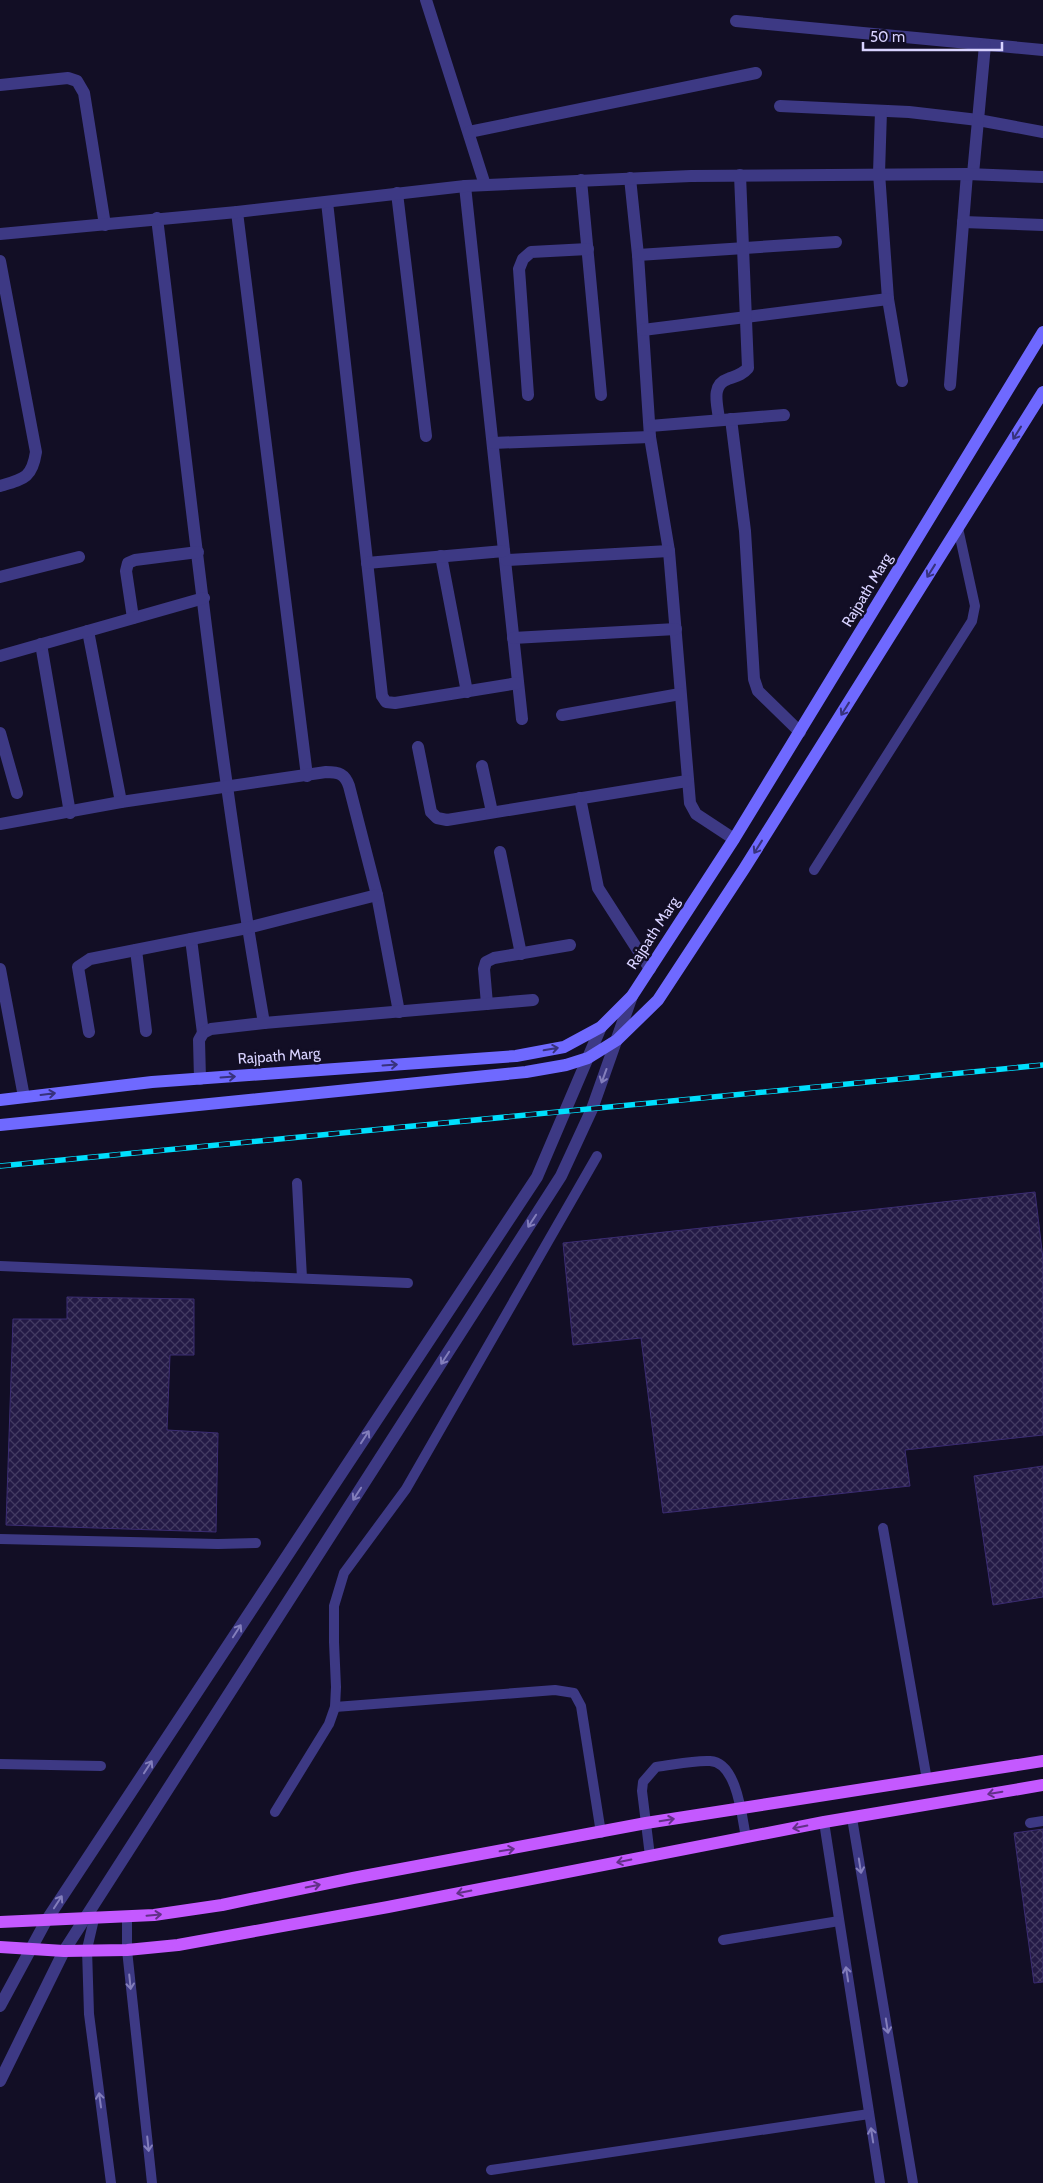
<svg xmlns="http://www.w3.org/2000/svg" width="1043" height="2183" font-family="Cabin,sans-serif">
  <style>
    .building { fill: url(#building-cross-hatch); stroke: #3b2c72 }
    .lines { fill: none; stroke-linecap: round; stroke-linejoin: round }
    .service { stroke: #3d3984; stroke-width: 10 }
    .minor { stroke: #3d3984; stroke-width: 12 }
    .tertiary { stroke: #3d3984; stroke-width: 12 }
    .secondary { stroke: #6f69ff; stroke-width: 12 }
    .primary { stroke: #c459ff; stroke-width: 12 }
    .rail-casing { stroke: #00dffd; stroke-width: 5.5 }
    .rail { stroke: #120e25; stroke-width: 4; stroke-dasharray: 11; stroke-linecap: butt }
    .oneway { stroke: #37327c }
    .oneway2 { stroke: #837ebb }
    .oneway3 { stroke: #623087 }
    .labels { text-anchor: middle; stroke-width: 5; stroke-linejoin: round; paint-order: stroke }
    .street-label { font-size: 15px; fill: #d8d2ff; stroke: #120e25 }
  </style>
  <defs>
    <pattern id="building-cross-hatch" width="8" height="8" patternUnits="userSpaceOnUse" patternTransform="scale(1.25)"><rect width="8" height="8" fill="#241a46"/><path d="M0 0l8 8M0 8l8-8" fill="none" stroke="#433a62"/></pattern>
  </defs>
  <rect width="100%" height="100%" fill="#120e25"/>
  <g class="building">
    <polygon points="1035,1192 1043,1259 1043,1435 905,1450 910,1486 663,1513 641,1338 573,1345 563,1243"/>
    <polygon points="67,1297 194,1299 194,1355 170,1355 167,1430 218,1433 216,1532 6,1525 13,1319 67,1319"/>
    <polygon points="1043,1466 1043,1597 993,1605 974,1476"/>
    <polygon points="1043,1829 1043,1982 1034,1983 1014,1833"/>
  </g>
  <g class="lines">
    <g class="service">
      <polyline points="814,870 972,621 975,606 958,528"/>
      <polyline points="297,1183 302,1278"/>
      <polyline points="0,1266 408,1283"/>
      <polyline points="883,1528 927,1780"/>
      <polyline points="0,1539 218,1544 256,1543"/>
      <polyline points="335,1707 555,1690 574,1693 581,1706 601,1833"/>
      <polyline points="0,1764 101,1766"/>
      <polyline points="275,1812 329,1724 335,1707 336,1687 334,1642 334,1606 344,1573 406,1489 597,1156"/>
      <polyline points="852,1818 913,2183"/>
      <polyline points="824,1822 880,2183"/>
      <polyline points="1030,1823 1043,1821"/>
      <path d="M650,1856L642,1791L643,1782L656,1767C673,1765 693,1760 710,1761C737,1762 742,1817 746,1838"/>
      <polyline points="127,1916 127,1950 152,2183"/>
      <polyline points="94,1919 87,1949 89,2014 111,2183"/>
      <polyline points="723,1940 839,1921"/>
      <polyline points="491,2170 869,2114"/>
    </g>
    <g class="minor">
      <polyline points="426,0 485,185"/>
      <polyline points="736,21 1043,50"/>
      <polyline points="0,85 68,78 77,81 84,93 105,225"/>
      <polyline points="780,106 909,112 978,120 1043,132"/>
      <polyline points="881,111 879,173 888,299 902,381"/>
      <polyline points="469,132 756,73"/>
      <polyline points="973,174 985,45"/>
      <polyline points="630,178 638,255 650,437 669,551 690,803 696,814 734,839"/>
      <polyline points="581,180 601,395"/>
      <polyline points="465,186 522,719"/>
      <polyline points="397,193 426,436"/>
      <polyline points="327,202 382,696 386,702 395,703 518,683"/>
      <polyline points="237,212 307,776"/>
      <path d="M157,218C190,486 217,756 264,1023"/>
      <polyline points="963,222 1043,225"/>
      <polyline points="638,255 836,242"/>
      <path d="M0,261L36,452C32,478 24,479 0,486"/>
      <polyline points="643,330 888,299"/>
      <polyline points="950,385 967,174"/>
      <polyline points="528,395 519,269 523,259 531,252 588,249"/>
      <polyline points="731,419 745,531 754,679 758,691 800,732"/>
      <path d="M719,420C718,406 710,385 728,379C736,376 742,375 748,368L740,175"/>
      <polyline points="650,426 784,415"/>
      <polyline points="493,443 650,437"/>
      <polyline points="441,556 467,692"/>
      <polyline points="506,560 669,551"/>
      <polyline points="367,563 504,551"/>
      <polyline points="0,577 79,557"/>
      <polyline points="133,618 126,571 128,563 135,560 198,552"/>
      <polyline points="88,631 121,802"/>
      <polyline points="513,638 676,629"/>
      <polyline points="41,644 70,813"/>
      <polyline points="0,656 204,598"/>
      <polyline points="562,715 680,694"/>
      <polyline points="0,733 17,793"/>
      <polyline points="418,747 431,812 437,818 447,820 687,781"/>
      <polyline points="482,766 492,812"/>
      <polyline points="580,798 598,888 650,969"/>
      <path d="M0,824L121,802L326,772C339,772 345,774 349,786L377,895L399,1012"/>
      <polyline points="500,852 521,954"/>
      <polyline points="191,939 203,1033"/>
      <polyline points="136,950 146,1031"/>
      <polyline points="0,969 24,1097"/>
      <polyline points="487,1004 484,969 486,962 494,958 570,945"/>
      <polyline points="89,1032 78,967 90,959 247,928 377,895"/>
      <polyline points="200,1079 199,1040 203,1033 211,1029 264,1023 533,1000"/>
    </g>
    <g class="tertiary">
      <polyline points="0,234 237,212 465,186 691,176 967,174 1043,177"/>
      <polyline points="0,2006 46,1921 537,1177 601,1027"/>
      <polyline points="0,2081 64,1951 561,1176 592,1109 632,996"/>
    </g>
    <g class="secondary">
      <polyline points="0,1100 152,1082 516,1056 564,1047 601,1027 632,996 734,839 1043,332"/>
      <polyline points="0,1125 526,1072 566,1065 588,1058 617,1040 658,1000 744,869 1043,392"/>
    </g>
    <g class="primary">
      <polyline points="0,1922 154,1915 222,1905 353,1878 646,1823 1043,1761"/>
      <polyline points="0,1947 64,1951 127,1950 178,1945 388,1907 824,1822 1043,1785"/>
    </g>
    <g class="rail-casing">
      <polyline id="rail" points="0,1166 1043,1065"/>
    </g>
    <use href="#rail" class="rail"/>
  </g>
  <defs><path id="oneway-shaft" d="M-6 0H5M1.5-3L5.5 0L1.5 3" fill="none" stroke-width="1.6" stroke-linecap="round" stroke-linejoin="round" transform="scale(1.25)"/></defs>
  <g class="oneway">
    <use href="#oneway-shaft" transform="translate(1017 433) rotate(122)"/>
    <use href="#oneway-shaft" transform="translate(931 571) rotate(122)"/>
    <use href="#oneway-shaft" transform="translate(845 709) rotate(122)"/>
    <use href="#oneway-shaft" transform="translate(758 847) rotate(122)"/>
    <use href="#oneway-shaft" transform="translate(551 1049) rotate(-10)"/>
    <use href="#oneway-shaft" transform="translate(390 1065) rotate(-4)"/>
    <use href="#oneway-shaft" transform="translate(228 1077) rotate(-4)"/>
    <use href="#oneway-shaft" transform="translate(48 1094) rotate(-7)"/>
  </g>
  <g class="oneway2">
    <use href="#oneway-shaft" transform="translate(604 1076) rotate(110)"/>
    <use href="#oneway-shaft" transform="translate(532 1221) rotate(123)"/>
    <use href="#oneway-shaft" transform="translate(445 1358) rotate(123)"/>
    <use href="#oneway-shaft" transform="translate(365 1437) rotate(-57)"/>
    <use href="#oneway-shaft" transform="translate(357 1494) rotate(123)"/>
    <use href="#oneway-shaft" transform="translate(237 1631) rotate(-57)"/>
    <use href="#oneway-shaft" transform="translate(148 1767) rotate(-57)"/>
    <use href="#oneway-shaft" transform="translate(860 1866) rotate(81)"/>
    <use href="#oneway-shaft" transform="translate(58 1902) rotate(-57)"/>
    <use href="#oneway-shaft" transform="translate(847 1974) rotate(-99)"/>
    <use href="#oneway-shaft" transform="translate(130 1982) rotate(84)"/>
    <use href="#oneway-shaft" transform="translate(887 2026) rotate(81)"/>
    <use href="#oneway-shaft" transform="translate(100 2100) rotate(-98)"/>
    <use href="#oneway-shaft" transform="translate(872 2135) rotate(-99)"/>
    <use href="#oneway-shaft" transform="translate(148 2144) rotate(84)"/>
  </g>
  <g class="oneway3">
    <use href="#oneway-shaft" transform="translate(995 1793) rotate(170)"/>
    <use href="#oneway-shaft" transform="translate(667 1820) rotate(-9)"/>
    <use href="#oneway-shaft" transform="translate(800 1827) rotate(169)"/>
    <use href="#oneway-shaft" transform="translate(507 1850) rotate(-10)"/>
    <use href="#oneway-shaft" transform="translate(624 1861) rotate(169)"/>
    <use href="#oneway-shaft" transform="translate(313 1886) rotate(-12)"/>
    <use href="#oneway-shaft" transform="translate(464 1892) rotate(169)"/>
    <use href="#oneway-shaft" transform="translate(154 1915) rotate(-5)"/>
  </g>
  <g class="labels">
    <g class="street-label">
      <text transform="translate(867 590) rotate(-59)" y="5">Rajpath Marg</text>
      <text transform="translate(653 933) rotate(-57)" y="5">Rajpath Marg</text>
      <text transform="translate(279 1056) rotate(-4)" y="5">Rajpath Marg</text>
    </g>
  </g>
  <path d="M863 42v8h139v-8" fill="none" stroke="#d8d2ff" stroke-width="2.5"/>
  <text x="870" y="42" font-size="15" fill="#d8d2ff" stroke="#120e25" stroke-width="4" paint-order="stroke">50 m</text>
</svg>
